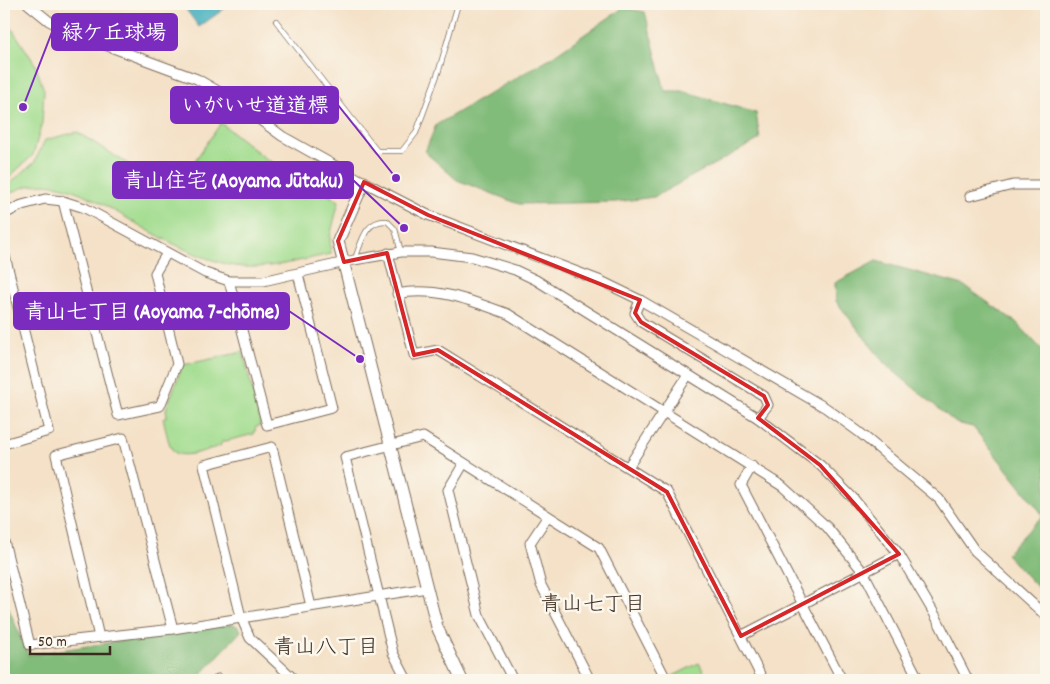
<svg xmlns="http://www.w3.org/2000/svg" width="1050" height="684" font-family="Dekko,'Klee One',sans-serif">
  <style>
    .green { fill: #a3dd90; stroke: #6f8457 }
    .forest { fill: #82bc7a; stroke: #5e734c }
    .water { fill: #40aebe; stroke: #3e6c6e }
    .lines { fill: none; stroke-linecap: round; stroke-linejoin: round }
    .service-casing { stroke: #7c6a59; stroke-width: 6 }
    .minor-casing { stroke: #7c6a59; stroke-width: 11 }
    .tertiary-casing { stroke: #7c6a59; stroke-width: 13 }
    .service { stroke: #fff; stroke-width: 4.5 }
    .minor { stroke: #fff; stroke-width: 9 }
    .tertiary { stroke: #fff; stroke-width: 11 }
    .marked { fill: none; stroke: #d62828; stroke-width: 4; stroke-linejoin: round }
    .labels { text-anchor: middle; stroke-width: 5; stroke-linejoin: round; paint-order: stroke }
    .neighbourhood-label { font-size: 21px; fill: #3b2a1e; stroke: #fbf7ec }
    .leader { fill: none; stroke: #7b2cbf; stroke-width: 2 }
    .callout-dot { fill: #7b2cbf; stroke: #fbf7ec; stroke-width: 2 }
    .callout { fill: #7b2cbf; stroke: #7b2cbf; stroke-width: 2 }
    .callout-label { font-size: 21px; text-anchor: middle; font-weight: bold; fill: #fff }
  </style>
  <rect width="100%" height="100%" fill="#fbf7ec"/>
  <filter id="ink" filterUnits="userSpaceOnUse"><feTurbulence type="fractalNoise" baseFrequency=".02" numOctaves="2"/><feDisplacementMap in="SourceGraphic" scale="10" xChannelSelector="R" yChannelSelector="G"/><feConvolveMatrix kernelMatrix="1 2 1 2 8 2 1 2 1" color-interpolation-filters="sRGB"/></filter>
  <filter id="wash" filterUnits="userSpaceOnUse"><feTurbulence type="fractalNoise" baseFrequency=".0096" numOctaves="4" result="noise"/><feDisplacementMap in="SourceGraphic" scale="20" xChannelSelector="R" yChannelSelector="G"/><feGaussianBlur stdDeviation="1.12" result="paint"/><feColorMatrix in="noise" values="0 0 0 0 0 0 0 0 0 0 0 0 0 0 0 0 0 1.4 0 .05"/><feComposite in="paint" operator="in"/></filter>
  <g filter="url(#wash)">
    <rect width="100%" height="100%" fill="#f4e1c7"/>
    <g class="green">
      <polygon points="4,18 9,24 35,64 44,90 42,123 33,155 4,182"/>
      <path d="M221,123L265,158L339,201L330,237L331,254C299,260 263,272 230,265C191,256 154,234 120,214C99,202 78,189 54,185C38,182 16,187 4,198V188L34,163L45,140L77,132L173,192Z"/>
      <path d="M243,352L261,425L256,427L254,434L222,442L220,446C209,449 179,462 172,449C167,441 166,428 163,418L167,416L166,409L183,365Z"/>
      <polygon points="699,663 708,680 665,680"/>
    </g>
    <g class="forest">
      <polygon points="623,8 645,12 665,91 683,91 756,113 760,139 654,197 616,202 519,204 457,180 425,152 436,125 550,58"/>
      <polygon points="876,261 963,285 1016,322 1046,354 1046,596 1006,554 1043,515 973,427 956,423 885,364 836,301 835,283"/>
      <polygon points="4,597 28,655 233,624 239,627 241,631 196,680 4,680"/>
    </g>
    <polygon class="water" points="182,4 231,4 199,27"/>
  </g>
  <g filter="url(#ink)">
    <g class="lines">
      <g class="service-casing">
        <g id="service">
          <polyline points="276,21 377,151 402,151 416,133 439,70 458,4"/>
          <path d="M355,259C362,241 365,220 387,221L395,229L401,252"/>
        </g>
      </g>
      <g class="minor-casing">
        <g id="minor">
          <polyline points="28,4 49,21 70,32 197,79 230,98 282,136 364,182 428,215 601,281 640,300 826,408 859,432 939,499 975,551 1046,616"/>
          <polyline points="970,196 1013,185 1046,185"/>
          <polyline points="63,201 118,415 160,406 177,364 155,273 167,253"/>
          <polyline points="4,214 22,205 45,199 63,201 85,208 205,273 229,281 263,281 354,260 401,252 431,252 472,257 515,270 536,280 758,418 820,465 853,498 899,554 935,615 968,680"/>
          <polyline points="4,252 49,431 4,444"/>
          <polyline points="388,253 414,355 438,350 667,492 763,680"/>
          <polyline points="229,281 267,425 332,408 298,274"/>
          <path d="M397,294C436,286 472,301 508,314L782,486L827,527L864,573L919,680"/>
          <polyline points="640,300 635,313 641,322 764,396 768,405 758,418"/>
          <polyline points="464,463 448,490 479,615 513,680"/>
          <polyline points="752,466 741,485 842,680"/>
          <polyline points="628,467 688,375"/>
          <polyline points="548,516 530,543 541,585 590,680"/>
          <polyline points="4,541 30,645 173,629 427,588"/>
          <polyline points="741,636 899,554"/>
          <polyline points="99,637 56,455 123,438 173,629"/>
          <polyline points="218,679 220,680"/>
          <polyline points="295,680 250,638 241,617 204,465 272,447 311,606"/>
          <polyline points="407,680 393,653 345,457 423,437 599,548 664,675 654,680"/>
        </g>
      </g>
      <g class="tertiary-casing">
        <polyline id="tertiary" points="364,182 338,241 437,627 462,680"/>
      </g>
      <use href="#service" class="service"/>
      <use href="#minor" class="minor"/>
      <use href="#tertiary" class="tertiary"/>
    </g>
  </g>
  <path class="marked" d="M364,182L428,215L640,300L635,313L641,322L764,396L768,405L758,418L820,465L899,554L741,636L667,492L438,350L414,355L387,253L344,262L338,241Z"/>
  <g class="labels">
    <g class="neighbourhood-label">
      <text x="593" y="610">青山七丁目</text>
      <text x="326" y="653">青山八丁目</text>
    </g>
  </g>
  <path class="leader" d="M23 107L52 32M396 178L338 105M404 228L353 180M360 359L289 311"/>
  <g class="callout-dot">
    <circle cx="23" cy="107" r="5"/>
    <circle cx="396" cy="178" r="5"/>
    <circle cx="404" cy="228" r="5"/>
    <circle cx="360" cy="359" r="5"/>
  </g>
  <g class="callout">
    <rect x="52" y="14" width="125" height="36" rx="5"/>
    <rect x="171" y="87" width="167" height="36" rx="5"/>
    <rect x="113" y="162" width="240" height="36" rx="5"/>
    <rect x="14" y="293" width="275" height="36" rx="5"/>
  </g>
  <g class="callout-label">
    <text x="114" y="39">緑ケ丘球場</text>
    <text x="255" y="112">いがいせ道道標</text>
    <text x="233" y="187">青山住宅 (Aoyama Jūtaku)</text>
    <text x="152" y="318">青山七丁目 (Aoyama 7-chōme)</text>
  </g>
  <rect width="1050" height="684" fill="none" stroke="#fbf7ec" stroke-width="20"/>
  <path d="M30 646v8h80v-8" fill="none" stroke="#3b2a1e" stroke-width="2.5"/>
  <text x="38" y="646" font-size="15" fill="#3b2a1e" stroke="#fbf7ec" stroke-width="4" paint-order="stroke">50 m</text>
</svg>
